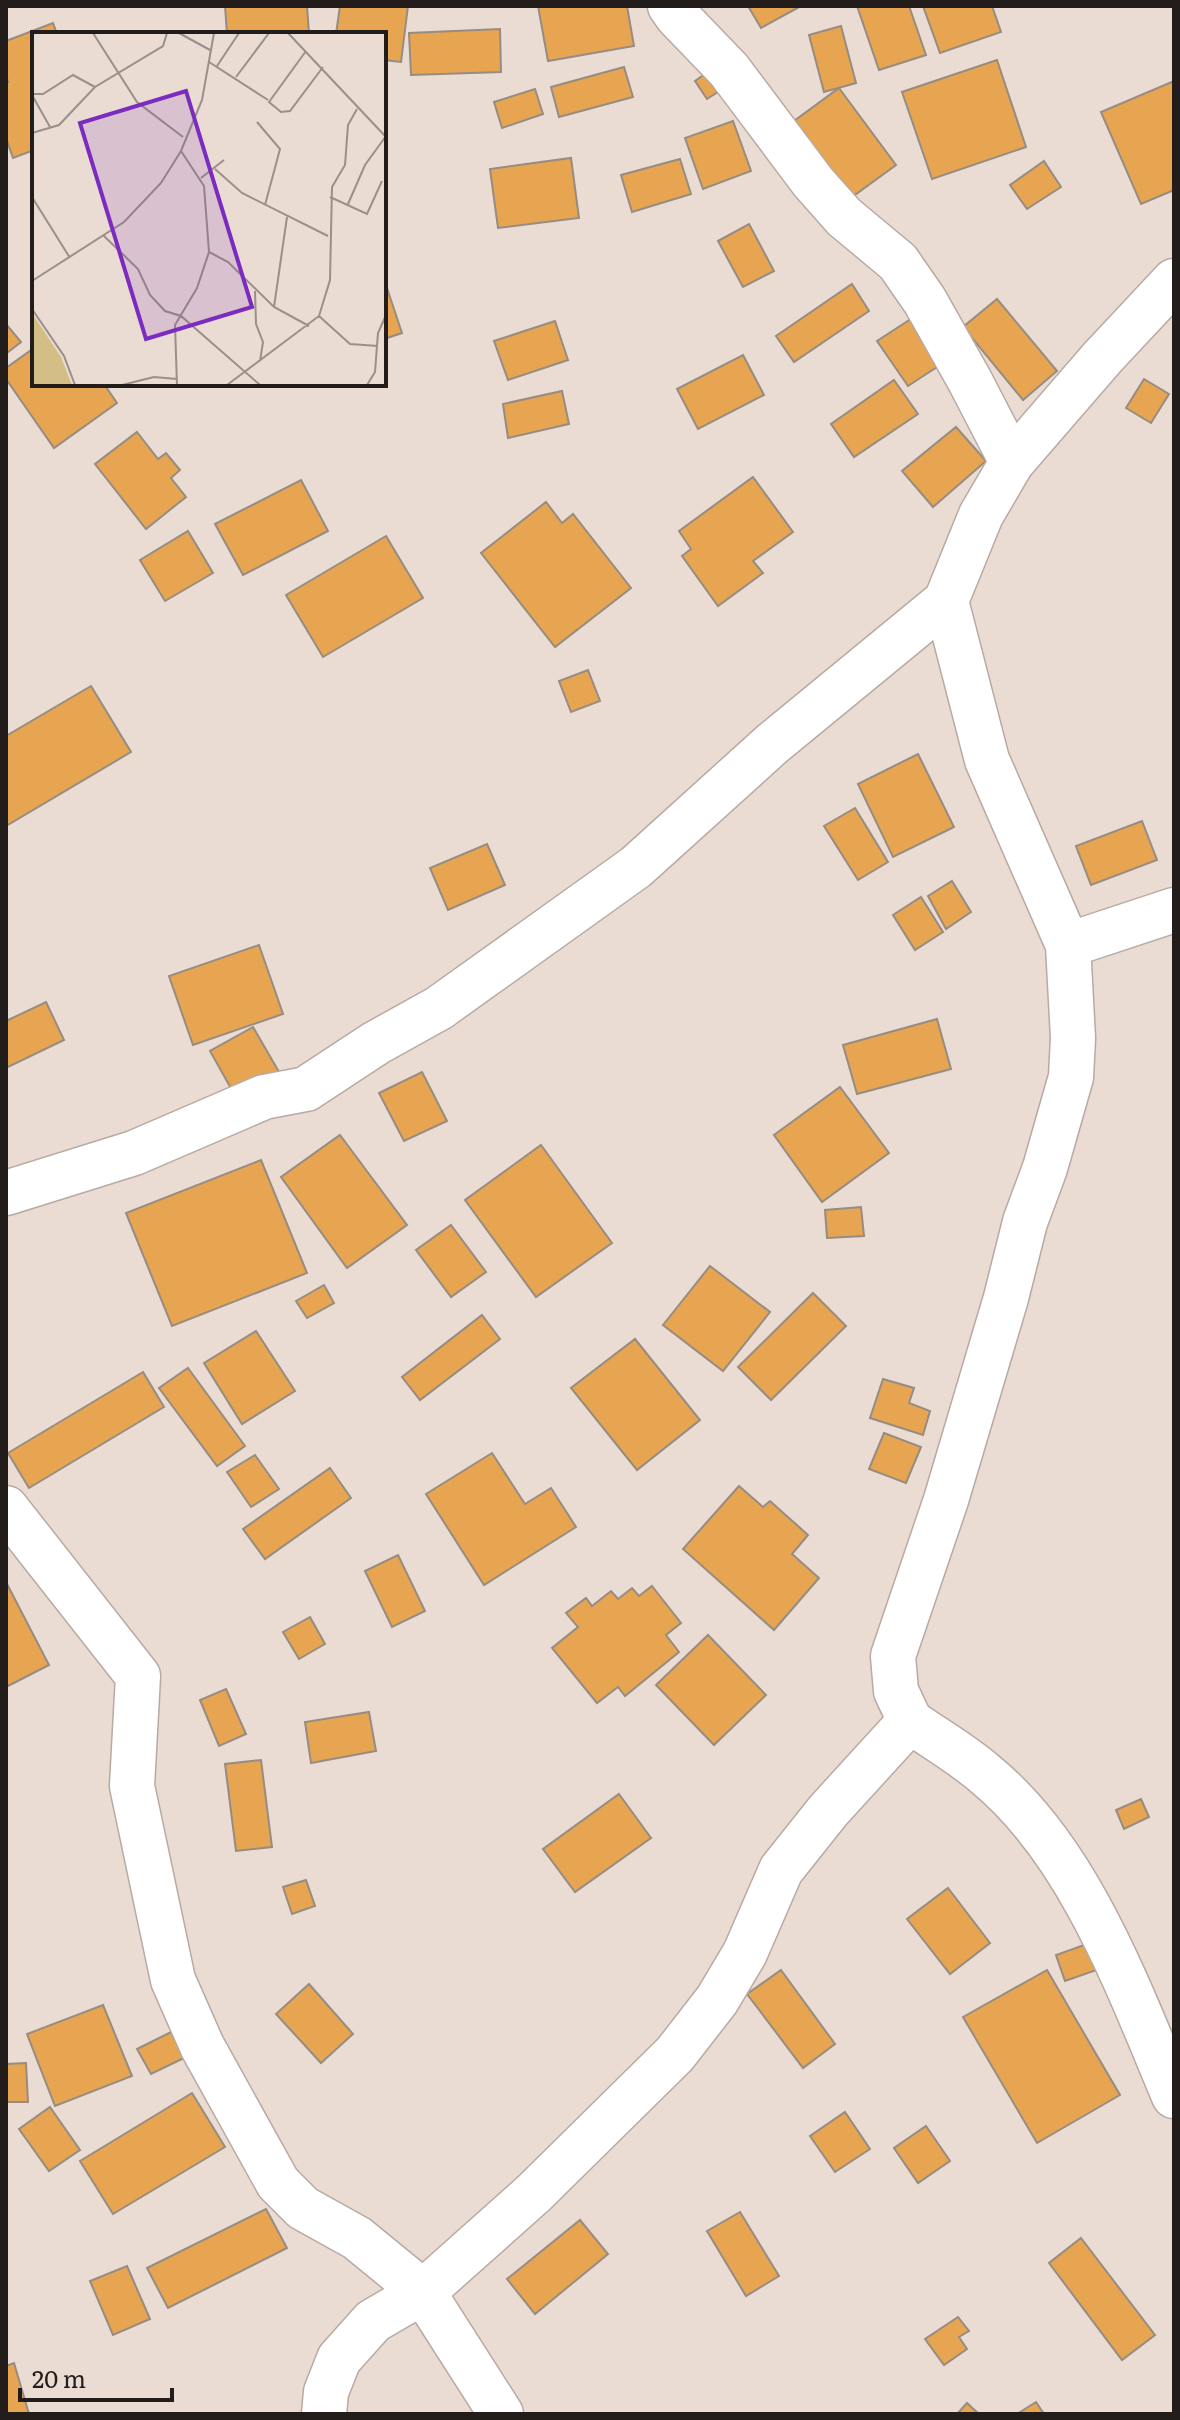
<svg xmlns="http://www.w3.org/2000/svg" width="1180" height="2420" font-family="Literata,serif">
  <style>
    .building { fill: #e7a551; stroke: #968c81; stroke-width: 2 }
    .lines { fill: none; stroke-linecap: round; stroke-linejoin: round }
    .street-casing { stroke: #b8aaa2; stroke-width: 47 }
    .street { stroke: #fff; stroke-width: 44 }
    .inset-road { fill: none; stroke: #9a8f89; stroke-width: 2 }
    .view { fill: #7b2cbf; fill-opacity: 0.15; stroke: #7b2cbf; stroke-width: 4 }
    .inset-edge { fill: none; stroke: #221d1a; stroke-width: 4 }
  </style>
  <rect width="100%" height="100%" fill="#eadbd3"/>
  <g class="building">
    <polygon points="225,6 307,6 309,34 227,34"/>
    <polygon points="340,6 408,6 401,62 384,60 384,34 336,34"/>
    <polygon points="538,6 627,6 634,46 548,61"/>
    <polygon points="748,6 801,6 761,28"/>
    <polygon points="857,6 909,6 926,55 879,70"/>
    <polygon points="923,6 992,6 1001,32 940,53"/>
    <polygon points="53,23 57,34 34,34 34,150 13,158 6,138 6,83 8,82 6,75 6,41"/>
    <polygon points="841,26 856,83 824,92 809,35"/>
    <polygon points="500,29 501,72 411,75 409,33"/>
    <polygon points="997,60 1026,147 932,179 902,92"/>
    <polygon points="624,67 633,97 559,117 551,87"/>
    <polygon points="708,72 721,90 707,99 695,81"/>
    <polygon points="1174,81 1174,190 1141,204 1101,112"/>
    <polygon points="839,88 896,165 852,197 794,121"/>
    <polygon points="535,89 543,114 502,128 494,102"/>
    <polygon points="733,121 751,171 703,189 685,138"/>
    <polygon points="571,158 579,218 498,228 490,169"/>
    <polygon points="680,159 691,194 632,212 621,175"/>
    <polygon points="1044,161 1061,187 1027,209 1010,185"/>
    <polygon points="749,224 774,271 743,287 718,241"/>
    <polygon points="384,279 402,333 384,339"/>
    <polygon points="852,284 869,311 794,362 776,336"/>
    <polygon points="997,299 1057,371 1023,400 963,327"/>
    <polygon points="923,311 954,356 908,386 877,341"/>
    <polygon points="555,321 568,360 508,380 494,341"/>
    <polygon points="6,324 21,342 7,353 6,352"/>
    <polygon points="34,348 34,384 104,384 117,403 54,448 6,379 6,368"/>
    <polygon points="743,355 764,395 698,429 677,389"/>
    <polygon points="1144,379 1169,394 1151,423 1126,408"/>
    <polygon points="894,380 918,414 854,457 831,424"/>
    <polygon points="562,391 569,424 508,438 503,404"/>
    <polygon points="956,427 986,461 933,507 902,471"/>
    <polygon points="137,432 158,459 166,453 180,470 171,478 186,497 146,529 95,464"/>
    <polygon points="753,477 793,532 753,561 763,573 718,606 682,556 691,549 679,531"/>
    <polygon points="301,480 328,531 243,575 215,524"/>
    <polygon points="546,502 562,523 573,514 631,588 555,647 481,553"/>
    <polygon points="188,531 213,573 165,601 140,560"/>
    <polygon points="386,536 423,598 323,657 286,595"/>
    <polygon points="588,670 600,701 571,712 559,681"/>
    <polygon points="91,686 131,752 6,826 6,736"/>
    <polygon points="918,754 954,827 893,857 858,784"/>
    <polygon points="855,808 888,862 858,880 824,826"/>
    <polygon points="1142,821 1157,860 1091,885 1076,846"/>
    <polygon points="487,844 505,885 448,910 430,868"/>
    <polygon points="952,881 971,912 946,929 928,896"/>
    <polygon points="921,897 943,932 915,950 893,915"/>
    <polygon points="259,945 283,1014 193,1045 169,976"/>
    <polygon points="46,1002 64,1040 6,1068 6,1021"/>
    <polygon points="937,1019 951,1069 857,1094 843,1045"/>
    <polygon points="253,1027 282,1077 238,1101 210,1051"/>
    <polygon points="422,1072 447,1121 404,1141 379,1093"/>
    <polygon points="840,1087 889,1153 822,1202 774,1135"/>
    <polygon points="340,1135 407,1225 347,1268 281,1177"/>
    <polygon points="541,1145 612,1243 536,1297 465,1200"/>
    <polygon points="261,1160 307,1273 172,1326 126,1213"/>
    <polygon points="861,1207 864,1236 827,1238 825,1210"/>
    <polygon points="451,1225 486,1272 451,1297 416,1250"/>
    <polygon points="710,1266 770,1312 723,1371 663,1325"/>
    <polygon points="324,1285 334,1303 307,1318 296,1301"/>
    <polygon points="813,1293 846,1326 771,1400 738,1367"/>
    <polygon points="482,1315 500,1339 420,1400 402,1377"/>
    <polygon points="256,1331 295,1391 242,1424 204,1363"/>
    <polygon points="635,1339 700,1420 637,1470 571,1388"/>
    <polygon points="188,1368 245,1446 217,1466 159,1388"/>
    <polygon points="143,1372 164,1407 29,1488 8,1453"/>
    <polygon points="883,1379 914,1388 909,1403 930,1411 923,1435 870,1418"/>
    <polygon points="884,1433 921,1447 906,1483 869,1469"/>
    <polygon points="492,1453 525,1504 551,1488 576,1527 484,1585 426,1494"/>
    <polygon points="255,1455 279,1489 251,1507 227,1472"/>
    <polygon points="330,1468 351,1498 265,1559 243,1529"/>
    <polygon points="739,1486 763,1507 770,1501 808,1535 792,1554 819,1578 774,1630 683,1549"/>
    <polygon points="398,1555 425,1611 392,1627 365,1571"/>
    <polygon points="6,1582 49,1665 6,1687"/>
    <polygon points="652,1586 681,1623 666,1635 679,1652 625,1696 618,1687 597,1703 552,1648 578,1627 566,1613 586,1598 592,1606 611,1591 618,1599 632,1588 639,1596"/>
    <polygon points="310,1617 325,1644 299,1659 283,1632"/>
    <polygon points="708,1635 766,1695 714,1745 656,1685"/>
    <polygon points="226,1689 246,1734 219,1746 200,1700"/>
    <polygon points="369,1712 376,1751 311,1763 305,1722"/>
    <polygon points="261,1760 272,1847 236,1851 225,1764"/>
    <polygon points="619,1794 651,1838 575,1892 543,1849"/>
    <polygon points="1141,1799 1149,1817 1124,1829 1116,1810"/>
    <polygon points="306,1880 315,1906 292,1914 283,1887"/>
    <polygon points="948,1888 990,1943 950,1974 907,1919"/>
    <polygon points="1098,1940 1108,1966 1065,1981 1056,1955"/>
    <polygon points="781,1970 835,2044 803,2068 747,1994"/>
    <polygon points="1047,1970 1120,2095 1037,2143 963,2017"/>
    <polygon points="309,1984 353,2034 321,2063 276,2014"/>
    <polygon points="103,2005 132,2076 55,2106 27,2034"/>
    <polygon points="171,2032 184,2058 151,2074 137,2049"/>
    <polygon points="26,2063 28,2102 6,2102 6,2064"/>
    <polygon points="192,2093 225,2147 113,2214 80,2161"/>
    <polygon points="50,2107 80,2150 49,2171 19,2129"/>
    <polygon points="845,2112 870,2149 835,2172 810,2136"/>
    <polygon points="926,2126 950,2161 918,2183 894,2148"/>
    <polygon points="266,2209 287,2248 168,2308 147,2268"/>
    <polygon points="740,2212 779,2276 746,2296 707,2231"/>
    <polygon points="580,2220 608,2254 535,2314 507,2279"/>
    <polygon points="1081,2238 1155,2335 1122,2360 1049,2263"/>
    <polygon points="127,2266 150,2319 113,2335 90,2281"/>
    <polygon points="958,2317 969,2331 959,2337 967,2349 944,2365 925,2339"/>
    <polygon points="14,2363 29,2414 6,2414 6,2366"/>
    <polygon points="1036,2402 1044,2414 1017,2414"/>
    <polygon points="967,2403 979,2414 957,2414"/>
  </g>
  <g class="lines">
    <g class="street-casing">
      <g id="street">
        <polyline points="670,6 677,16 729,70 813,182 844,217 898,262 925,301 970,381 1012,462"/>
        <polyline points="1068,945 1174,910"/>
        <polyline points="6,1193 134,1153 264,1097 306,1089 376,1043 439,1008 636,867 772,744 946,601 981,515 1012,462 1102,358 1174,281"/>
        <polyline points="6,1508 138,1676 132,1786 173,1980 202,2046 278,2183 303,2208 357,2238 423,2292 501,2414"/>
        <path d="M910,1721C935,1739 962,1754 985,1774C1079,1851 1128,1987 1174,2096"/>
        <polyline points="324,2414 326,2392 339,2359 373,2321 423,2292 534,2193 675,2054 717,2000 745,1953 781,1870 828,1811 910,1721 896,1691 893,1656 946,1500 1006,1298 1025,1222 1045,1168 1071,1077 1073,1038 1068,945 987,760 946,601"/>
      </g>
    </g>
    <use href="#street" class="street"/>
  </g>
  <g transform="translate(32 32)">
    <rect width="354" height="354" fill="#eadbd3"/>
    <path d="M0,281L29,325L40,353H0Z" fill="#d3bf86"/>
    <path class="inset-road" d="M61,1L105,70L151,105M147,1L178,18M256,1L354,105M274,19L237,70L249,80L258,79L291,35M177,30L236,68M185,34L207,1M204,45L237,1M0,62H11L41,43L63,55M0,63L18,95M225,90L248,117L233,173M0,101L27,93L63,55L131,14L135,1M183,137L210,161L296,204M169,146L192,128M0,165L38,226M298,165L335,182L350,149M316,172L333,133L354,104M72,204L106,237L118,263L133,279L149,284L228,353M177,220L196,230L242,275L277,294M0,249L92,190L129,151L149,119L170,68L182,1M223,259L224,292L231,310L228,329M242,275L255,185M0,277L32,324L43,353M287,284L318,312L346,314M90,353L122,345L145,347M145,353L143,293L165,256L177,220L172,154L149,119M195,353L287,284L298,248L300,155L313,133L316,93L325,77M335,353L343,340L346,301L354,283"/>
    <path class="view" d="M154,59L220,275L114,307L48,91Z"/>
    <rect width="354" height="354" class="inset-edge"/>
  </g>
  <rect width="1180" height="2420" fill="none" stroke="#221d1a" stroke-width="16"/>
  <path d="M20 2388v12h152v-12" fill="none" stroke="#221d1a" stroke-width="4"/>
  <text x="32" y="2388" font-size="24" fill="#221d1a" stroke="#eadbd3" stroke-width="6" paint-order="stroke">20 m</text>
</svg>
